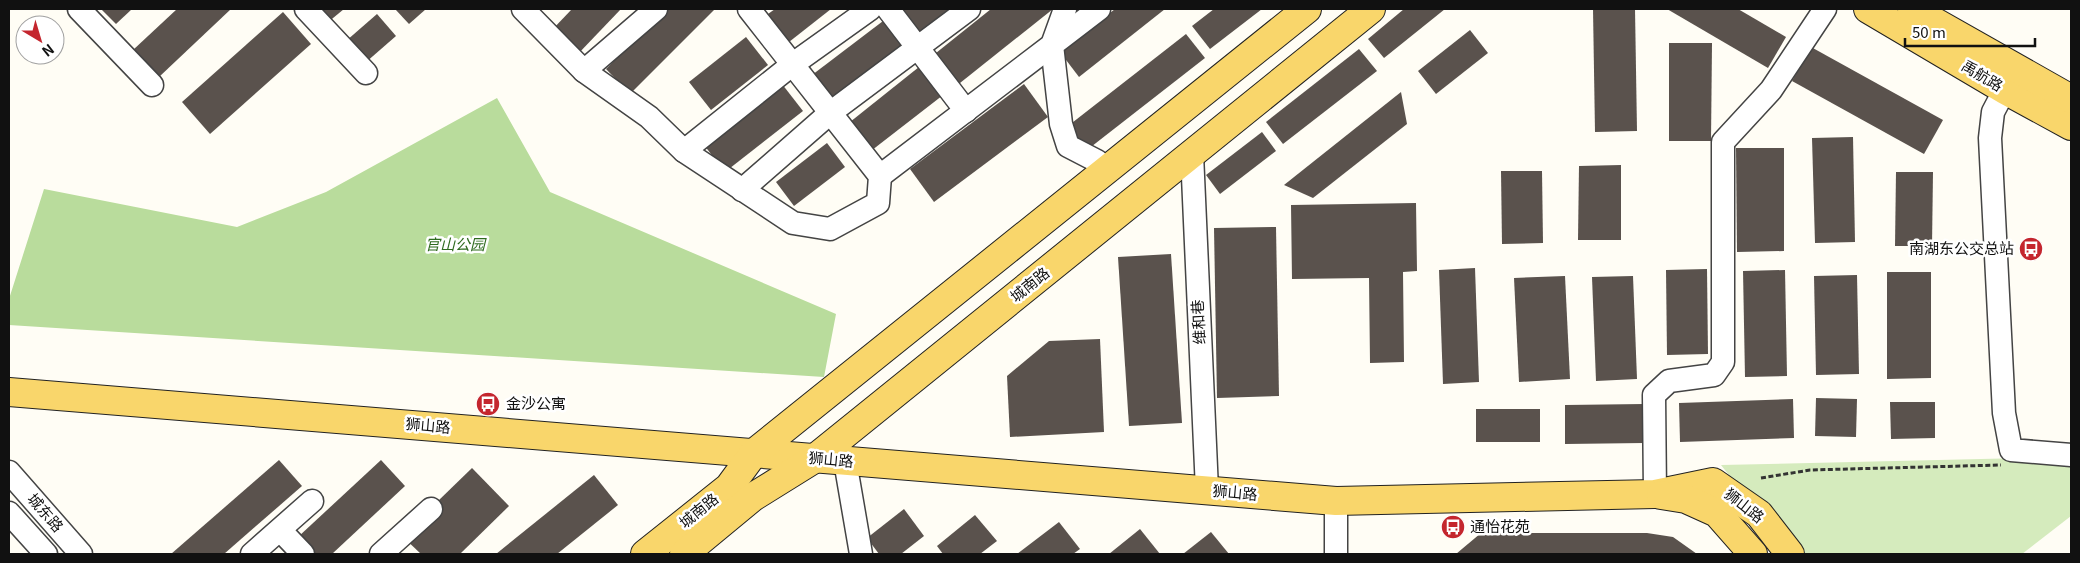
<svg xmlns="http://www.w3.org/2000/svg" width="2080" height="563" font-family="Georgia,'Noto Sans SC',serif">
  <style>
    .green { fill: #d5ebbd }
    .forest { fill: #b9dc9c }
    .building { fill: #5a524d }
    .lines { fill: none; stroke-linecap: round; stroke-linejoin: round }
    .minor-casing { stroke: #444; stroke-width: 25 }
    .major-casing { stroke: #222; stroke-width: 30 }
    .path { stroke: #333; stroke-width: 3; stroke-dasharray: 5 2.5; stroke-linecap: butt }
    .minor { stroke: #fff; stroke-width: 22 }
    .major { stroke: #f9d66b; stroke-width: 28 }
    .labels { text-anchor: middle; stroke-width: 5; stroke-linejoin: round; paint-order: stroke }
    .street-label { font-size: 15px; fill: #111; stroke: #fff }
    .park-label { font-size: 15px; font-style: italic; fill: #2f6b1f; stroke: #fff }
    .poi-label { font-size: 15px; fill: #111; stroke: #fff; text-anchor: start }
  </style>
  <rect width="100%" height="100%" fill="#fffdf5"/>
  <polygon class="green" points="2071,457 2071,516 2022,554 1791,554 1721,465"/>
  <polygon class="forest" points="497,98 550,192 836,314 824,377 9,325 9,299 44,189 237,227 326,192"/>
  <g class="building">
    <polygon points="101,9 132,9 116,24"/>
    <polygon points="177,9 231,9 159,77 133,50"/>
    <polygon points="315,9 344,9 327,23"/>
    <polygon points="395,9 426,9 409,24"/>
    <polygon points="572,9 621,9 577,55 551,31"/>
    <polygon points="666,9 715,9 630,94 606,69"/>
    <polygon points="775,9 831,9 789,42 768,14"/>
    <polygon points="896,9 953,9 917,36"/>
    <polygon points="991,9 1053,9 955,87 931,57"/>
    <polygon points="1115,9 1165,9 1079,77 1060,52"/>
    <polygon points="1214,9 1262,9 1210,49 1192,26"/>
    <polygon points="1404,9 1445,9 1384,58 1368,39"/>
    <polygon points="1593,9 1635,9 1637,131 1595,132"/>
    <polygon points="1667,9 1738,9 1786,37 1768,68"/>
    <polygon points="283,12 311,44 210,134 182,102"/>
    <polygon points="377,14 396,36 365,63 346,41"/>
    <polygon points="887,18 907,44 832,101 812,75"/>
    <polygon points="1470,30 1488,53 1436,94 1418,71"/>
    <polygon points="1186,34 1205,58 1087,150 1068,126"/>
    <polygon points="746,37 768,65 711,110 689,82"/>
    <polygon points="1669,43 1712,43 1711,141 1669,141"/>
    <polygon points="1811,47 1943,120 1924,154 1792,81"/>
    <polygon points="1359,49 1377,71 1283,144 1266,122"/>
    <polygon points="924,63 947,92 867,154 845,126"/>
    <polygon points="782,84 803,111 725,172 704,145"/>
    <polygon points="1024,84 1048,117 934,202 910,169"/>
    <polygon points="1401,92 1407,124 1313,198 1284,185"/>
    <polygon points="1262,132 1276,151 1220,194 1206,175"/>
    <polygon points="1853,137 1855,242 1815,243 1812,138"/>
    <polygon points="827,143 845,167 794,206 776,182"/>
    <polygon points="1736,148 1784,148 1784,251 1737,252"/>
    <polygon points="1621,165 1621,240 1578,240 1579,166"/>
    <polygon points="1501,171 1542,171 1543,243 1502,244"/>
    <polygon points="1896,172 1933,172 1932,246 1895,246"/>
    <polygon points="1416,203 1417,271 1403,272 1404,362 1370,363 1369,278 1292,279 1291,205"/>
    <polygon points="1276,227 1279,396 1217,398 1214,228"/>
    <polygon points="1171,254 1182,423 1129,426 1118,257"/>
    <polygon points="1475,268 1479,382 1443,384 1439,270"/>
    <polygon points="1707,269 1708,354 1667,355 1666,270"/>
    <polygon points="1785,270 1787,376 1745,377 1743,271"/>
    <polygon points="1887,272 1931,272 1931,378 1887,379"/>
    <polygon points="1857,275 1859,374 1816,375 1814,276"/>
    <polygon points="1565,276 1570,379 1519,382 1514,278"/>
    <polygon points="1633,276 1637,379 1596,381 1592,277"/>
    <polygon points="1100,339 1104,432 1010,437 1007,376 1049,341"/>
    <polygon points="1816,398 1857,399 1856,437 1815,436"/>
    <polygon points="1793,399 1794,438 1680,442 1679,403"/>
    <polygon points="1890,402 1935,402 1935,438 1891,439"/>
    <polygon points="1644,404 1644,443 1565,444 1565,405"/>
    <rect x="1476" y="409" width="64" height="33"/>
    <polygon points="279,460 302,486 224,554 171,554"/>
    <polygon points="381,460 405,486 332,554 314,554 298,537"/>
    <polygon points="472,468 509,506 460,554 421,554 402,536"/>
    <polygon points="594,475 618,505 557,554 496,554"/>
    <polygon points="904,509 924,536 901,554 879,554 867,538"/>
    <polygon points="975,515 997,541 980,554 943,554 937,546"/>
    <polygon points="1059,522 1080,549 1073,554 1017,554"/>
    <polygon points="1140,529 1160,554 1109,554"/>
    <polygon points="1211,532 1229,554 1183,554"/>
    <polygon points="1481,533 1647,533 1673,537 1697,554 1456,554"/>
  </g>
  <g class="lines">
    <g class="minor-casing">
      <g id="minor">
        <polyline points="79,9 152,85"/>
        <polyline points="306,9 366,73"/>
        <polyline points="523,9 584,71 656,9"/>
        <polyline points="888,9 966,111"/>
        <polyline points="1099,9 1052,45 1061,124 1068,146 1097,161 1101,176"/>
        <polyline points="584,71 649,117 684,151 793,223 830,229 878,203 880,176 749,9"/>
        <polyline points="2012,76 1993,112 1990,138 2004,413 2011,450 2071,455"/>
        <polyline points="684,151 793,64 870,9"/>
        <polyline points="1192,154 1207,490"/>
        <polyline points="880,176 1052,45 1065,9"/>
        <polyline points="742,190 830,113 969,9"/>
        <polyline points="845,461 861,554"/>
        <polyline points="9,472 81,554"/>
        <polyline points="1655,494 1654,395 1669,381 1714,375 1723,362 1723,142 1771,90 1825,9"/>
        <polyline points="9,513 46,554"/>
        <polyline points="281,531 303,554"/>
        <polyline points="252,554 312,501"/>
        <polyline points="381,554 431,509"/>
        <polyline points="1336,554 1336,501"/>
      </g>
    </g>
    <g class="major-casing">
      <g id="major">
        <polyline points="1868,9 2005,90 2071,126"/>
        <polyline points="1912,9 2071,99"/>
        <polyline points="9,392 1336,501 1655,494 1713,482 1759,514 1790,554"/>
        <polyline points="1661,495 1686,499 1717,513 1753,554"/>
        <polyline points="645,554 729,487 754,453 1307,9"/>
        <polyline points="684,554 753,497 814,459 1371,9"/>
      </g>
    </g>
    <polyline class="path" points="1761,478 1810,470 2001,465"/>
    <use href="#minor" class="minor"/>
    <use href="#major" class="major"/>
  </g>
  <defs>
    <g id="bus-disc" transform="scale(1.25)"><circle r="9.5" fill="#c4262e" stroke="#fff"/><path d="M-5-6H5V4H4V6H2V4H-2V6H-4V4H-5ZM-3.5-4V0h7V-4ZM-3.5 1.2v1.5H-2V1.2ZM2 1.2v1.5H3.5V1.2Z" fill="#fff"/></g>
  </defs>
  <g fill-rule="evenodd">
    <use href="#bus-disc" x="2031" y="249"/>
    <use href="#bus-disc" x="488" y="404"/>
    <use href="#bus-disc" x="1453" y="527"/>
  </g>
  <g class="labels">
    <g class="street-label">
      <text transform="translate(1982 76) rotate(31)" y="5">禹航路</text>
      <text transform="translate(1030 285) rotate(-39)" y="5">城南路</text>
      <text transform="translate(1199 322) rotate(-93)" y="5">维和巷</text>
      <text transform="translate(428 426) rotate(5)" y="5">狮山路</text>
      <text transform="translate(831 460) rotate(5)" y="5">狮山路</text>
      <text transform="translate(1235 493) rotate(5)" y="5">狮山路</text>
      <text transform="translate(1744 506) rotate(38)" y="5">狮山路</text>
      <text transform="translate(699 511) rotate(-39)" y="5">城南路</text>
      <text transform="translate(45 513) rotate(49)" y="5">城东路</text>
    </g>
    <g class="park-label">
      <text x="455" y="250">官山公园</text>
    </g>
    <g class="poi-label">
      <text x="2014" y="254" text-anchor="end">南湖东公交总站</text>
      <text x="506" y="409">金沙公寓</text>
      <text x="1470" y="532">通怡花苑</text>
    </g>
  </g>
  <rect width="2080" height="563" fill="none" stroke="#111111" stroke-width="20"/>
  <g transform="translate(40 40) rotate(142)"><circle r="24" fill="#ffffff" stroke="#a0a0a0"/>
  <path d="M0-4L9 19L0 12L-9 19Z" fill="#c4262e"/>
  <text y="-8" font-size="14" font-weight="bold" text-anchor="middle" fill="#111111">N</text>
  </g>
  <path d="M1905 38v8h130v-8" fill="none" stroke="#111111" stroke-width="2.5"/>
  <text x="1912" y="38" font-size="15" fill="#111111" stroke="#ffffff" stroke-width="4" paint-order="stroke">50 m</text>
</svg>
